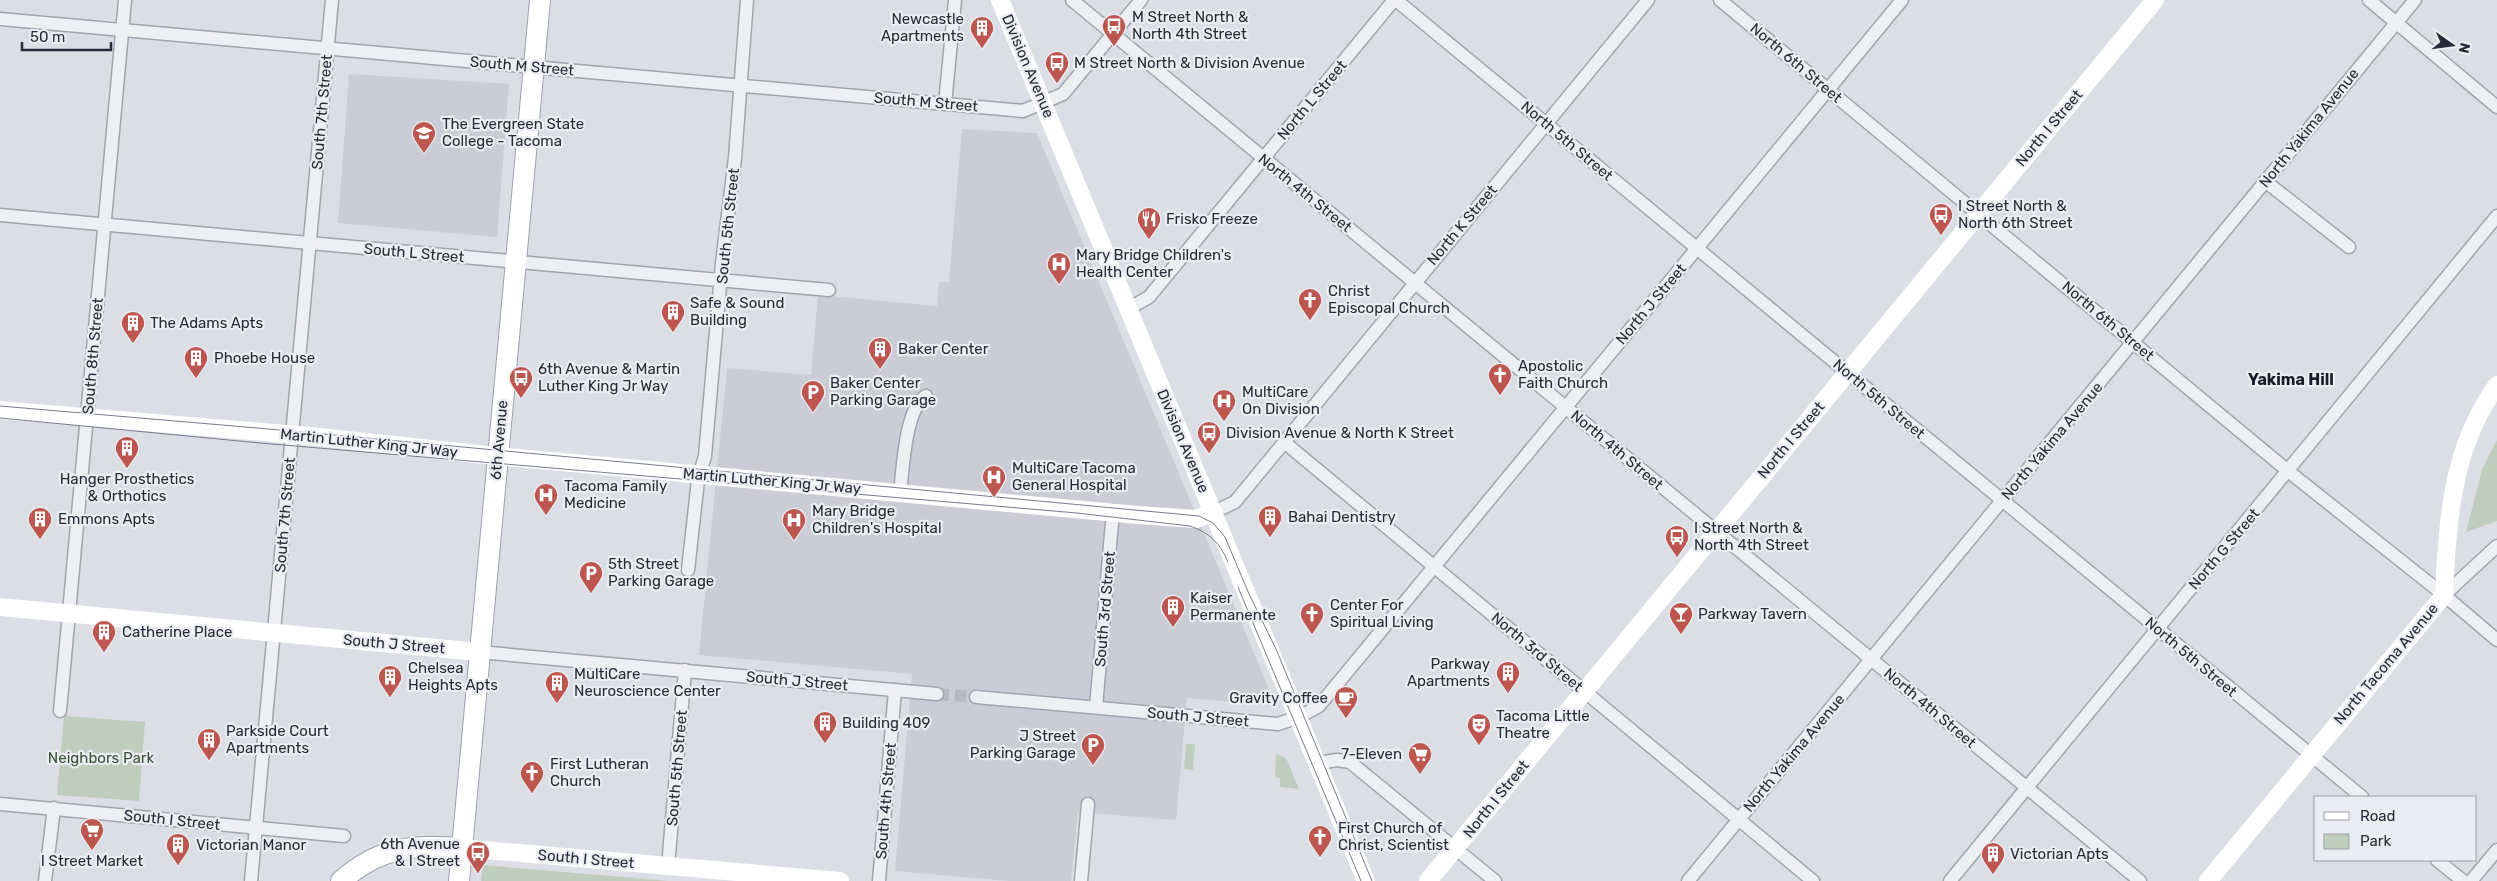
<svg xmlns="http://www.w3.org/2000/svg" width="2497" height="881" font-family="Rubik,sans-serif">
  <style>
    .built { fill: #cbccd5 }
    .green { fill: #bfcdbe }
    .lines { fill: none; stroke-linecap: round; stroke-linejoin: round }
    .street-tunnel { stroke: #b8bac3; stroke-width: 12; stroke-dasharray: 12 6; stroke-linecap: butt }
    .street-casing { stroke: #a2a4ae; stroke-width: 15 }
    .primary-casing { stroke: #9da0af; stroke-width: 22 }
    .street { stroke: #eeeff3; stroke-width: 12 }
    .secondary { stroke: #fff; stroke-width: 18 }
    .primary { stroke: #fff; stroke-width: 20 }
    .tram { stroke: #787b8c; stroke-width: 1 }
    .labels { text-anchor: middle; stroke-width: 4.5; stroke-linejoin: round; paint-order: stroke }
    .poi-label { font-size: 15px; fill: #282a39; stroke: #ebedf3; text-anchor: start }
    .street-label { font-size: 15px; fill: #282a39; stroke: #ebedf3 }
    .park-label { font-size: 15px; fill: #375338; stroke: #ebedf3 }
    .neighbourhood-label { font-size: 16px; font-weight: bold; fill: #1a1c2a; stroke: #ebedf3 }
  </style>
  <rect width="100%" height="100%" fill="#dcdee5"/>
  <g class="built">
    <polygon points="349,74 509,84 497,237 338,223"/>
    <polygon points="962,129 1037,133 1276,706 1187,698 1176,820 1078,812 1071,881 1009,881 895,871 912,674 699,655 727,368 811,375 818,295 937,306 939,282 949,282"/>
  </g>
  <g class="green">
    <polygon points="2497,440 2497,521 2466,532 2482,470"/>
    <polygon points="64,716 145,722 139,801 57,795"/>
    <polygon points="1186,744 1195,744 1193,770 1184,769"/>
    <polygon points="1276,754 1286,758 1299,789 1280,787 1280,778 1275,777"/>
    <polygon points="483,865 669,881 481,881"/>
  </g>
  <g class="lines">
    <polyline class="street-tunnel" points="937,694 976,697"/>
    <g class="street-casing">
      <g id="street">
        <polyline points="1072,0 2140,881"/>
        <polyline points="1396,0 2362,797"/>
        <polyline points="1720,0 2288,471 2444,595 2497,640"/>
        <polyline points="2369,0 2497,107"/>
        <polyline points="0,19 1023,111 1063,94 1141,0"/>
        <polyline points="945,104 955,0"/>
        <polyline points="2265,181 2349,247"/>
        <polyline points="0,215 829,290"/>
        <polyline points="1128,309 1149,297 1394,0"/>
        <polyline points="1284,442 1813,881"/>
        <path d="M900,493C903,469 905,408 926,396"/>
        <polyline points="1214,512 1235,502 1648,0"/>
        <polyline points="688,570 698,480 705,456 722,263 735,158 747,0"/>
        <polyline points="2444,595 2497,546"/>
        <polyline points="479,652 937,694"/>
        <polyline points="976,697 1278,724 1299,717 1319,706 1902,0"/>
        <polyline points="1096,707 1113,511"/>
        <polyline points="60,711 125,0"/>
        <polyline points="1318,763 1337,760 1350,762 1495,881"/>
        <polyline points="0,804 344,836"/>
        <polyline points="2437,860 2463,881"/>
        <polyline points="668,866 685,670"/>
        <polyline points="45,881 54,808"/>
        <polyline points="251,881 332,0"/>
        <polyline points="879,881 895,690"/>
        <polyline points="1081,881 1088,804"/>
        <polyline points="1688,881 2415,0"/>
        <polyline points="1950,881 2497,216"/>
        <polyline points="2471,881 2497,850"/>
      </g>
    </g>
    <g class="primary-casing">
      <g id="primary">
        <path d="M341,881C381,846 412,845 462,848"/>
        <polyline points="459,881 540,0"/>
      </g>
    </g>
    <use href="#street" class="street"/>
    <g class="secondary">
      <polyline points="1000,0 1366,881"/>
      <polyline points="0,410 310,436 496,456 1138,515 1196,519 1214,512"/>
      <polyline points="0,607 479,652"/>
      <polyline points="462,848 840,881"/>
      <polyline points="1428,881 2155,0"/>
      <path d="M2208,881L2444,595C2447,521 2452,447 2497,385"/>
    </g>
    <use href="#primary" class="primary"/>
    <g class="tram">
      <polyline points="0,406 292,431 1199,516 1213,523 1225,537 1249,594 1276,649 1372,881"/>
      <path d="M0,418L260,443L1077,513L1190,526C1210,533 1220,543 1228,562"/>
      <polyline points="1238,587 1361,881"/>
    </g>
  </g>
  <defs>
    <g id="bus-pin" transform="scale(1.25)"><path d="M0 17L-7.5 6A9.5 9.5 0 1 1 7.5 6Z" fill="#bd564e" stroke="#ebedf3"/><path d="M-5-6H5V4H4V6H2V4H-2V6H-4V4H-5ZM-3.5-4V0h7V-4ZM-3.5 1.2v1.5H-2V1.2ZM2 1.2v1.5H3.5V1.2Z" fill="#fff"/></g>
    <g id="building-pin" transform="scale(1.25)"><path d="M0 17L-7.5 6A9.5 9.5 0 1 1 7.5 6Z" fill="#bd564e" stroke="#ebedf3"/><path d="M-4-6H4V6H1V3H-1V6H-4ZM-2.5-4.3h1.7v1.8h-1.7ZM.8-4.3h1.7v1.8H.8ZM-2.5-1h1.7V.8h-1.7ZM.8-1h1.7V.8H.8Z" fill="#fff"/></g>
    <g id="university-pin" transform="scale(1.25)"><path d="M0 17L-7.5 6A9.5 9.5 0 1 1 7.5 6Z" fill="#bd564e" stroke="#ebedf3"/><path d="M0-5L7-2L0 1L-7-2ZM-4 1L0 2.5L4 1V4Q0 6-4 4Z" fill="#fff"/></g>
    <g id="restaurant-pin" transform="scale(1.25)"><path d="M0 17L-7.5 6A9.5 9.5 0 1 1 7.5 6Z" fill="#bd564e" stroke="#ebedf3"/><path d="M-5-6h1v4h1v-4h1v4h1v-4h1v5L-1.5 .5V6h-2V.5L-5-1ZM5-6V6H3V1.5H1.5Q1.5-4 5-6Z" fill="#fff"/></g>
    <g id="hospital-pin" transform="scale(1.25)"><path d="M0 17L-7.5 6A9.5 9.5 0 1 1 7.5 6Z" fill="#bd564e" stroke="#ebedf3"/><path d="M-5-5h3v3.5h4V-5h3V5h-3V1.5h-4V5h-3Z" fill="#fff"/></g>
    <g id="church-pin" transform="scale(1.25)"><path d="M0 17L-7.5 6A9.5 9.5 0 1 1 7.5 6Z" fill="#bd564e" stroke="#ebedf3"/><path d="M-1.2-6h2.4v3.5h3.3v2.4h-3.3V6h-2.4V-.1h-3.3v-2.4h3.3Z" fill="#fff"/></g>
    <g id="parking-pin" transform="scale(1.25)"><path d="M0 17L-7.5 6A9.5 9.5 0 1 1 7.5 6Z" fill="#bd564e" stroke="#ebedf3"/><path d="M-3.5-5.5H1a3.5 3.5 0 0 1 0 7H-1V5.5H-3.5ZM-1-3.4V-.6H.8a1.4 1.4 0 0 0 0-2.8Z" fill="#fff"/></g>
    <g id="bar-pin" transform="scale(1.25)"><path d="M0 17L-7.5 6A9.5 9.5 0 1 1 7.5 6Z" fill="#bd564e" stroke="#ebedf3"/><path d="M-6-5H6L.8 .8V4.5H3.5V6h-7V4.5H-.8V.8Z" fill="#fff"/></g>
    <g id="cafe-pin" transform="scale(1.25)"><path d="M0 17L-7.5 6A9.5 9.5 0 1 1 7.5 6Z" fill="#bd564e" stroke="#ebedf3"/><path d="M-5.5-4.5H6V0H3Q3 3.5 0 3.5H-2.5Q-5.5 3.5-5.5 0ZM3-3.2v2h1.7v-2ZM-6 4.5H4V6H-6Z" fill="#fff"/></g>
    <g id="theatre-pin" transform="scale(1.25)"><path d="M0 17L-7.5 6A9.5 9.5 0 1 1 7.5 6Z" fill="#bd564e" stroke="#ebedf3"/><path d="M-5-5.5Q0-4 5-5.5V0Q5 5 0 6Q-5 5-5 0ZM-3.3-2.5H-1v1.5H-3.3ZM1-2.5H3.3v1.5H1ZM-2.8 1Q0 5.5 2.8 1Z" fill="#fff"/></g>
    <g id="supermarket-pin" transform="scale(1.25)"><path d="M0 17L-7.5 6A9.5 9.5 0 1 1 7.5 6Z" fill="#bd564e" stroke="#ebedf3"/><path d="M-6-5.5h2.5l.6 2H6L4.5 2H-2.5L-4.4-4H-6ZM-1.5 3.2a1.3 1.3 0 1 0 .1 0ZM3 3.2a1.3 1.3 0 1 0 .1 0Z" fill="#fff"/></g>
  </defs>
  <g fill-rule="evenodd">
    <use href="#bus-pin" x="1114" y="26"/>
    <use href="#building-pin" x="982" y="28"/>
    <use href="#bus-pin" x="1057" y="63"/>
    <use href="#university-pin" x="424" y="133"/>
    <use href="#bus-pin" x="1941" y="215"/>
    <use href="#restaurant-pin" x="1149" y="219"/>
    <use href="#hospital-pin" x="1059" y="264"/>
    <use href="#church-pin" x="1310" y="300"/>
    <use href="#building-pin" x="673" y="312"/>
    <use href="#building-pin" x="133" y="323"/>
    <use href="#building-pin" x="880" y="349"/>
    <use href="#building-pin" x="196" y="358"/>
    <use href="#church-pin" x="1500" y="375"/>
    <use href="#bus-pin" x="521" y="378"/>
    <use href="#parking-pin" x="813" y="392"/>
    <use href="#hospital-pin" x="1224" y="401"/>
    <use href="#bus-pin" x="1209" y="433"/>
    <use href="#building-pin" x="127" y="448"/>
    <use href="#hospital-pin" x="994" y="477"/>
    <use href="#hospital-pin" x="546" y="495"/>
    <use href="#building-pin" x="1270" y="517"/>
    <use href="#building-pin" x="40" y="519"/>
    <use href="#hospital-pin" x="794" y="520"/>
    <use href="#bus-pin" x="1677" y="537"/>
    <use href="#parking-pin" x="591" y="573"/>
    <use href="#building-pin" x="1173" y="607"/>
    <use href="#church-pin" x="1312" y="614"/>
    <use href="#bar-pin" x="1681" y="614"/>
    <use href="#building-pin" x="104" y="632"/>
    <use href="#building-pin" x="1508" y="673"/>
    <use href="#building-pin" x="390" y="677"/>
    <use href="#building-pin" x="557" y="683"/>
    <use href="#cafe-pin" x="1346" y="698"/>
    <use href="#building-pin" x="825" y="723"/>
    <use href="#theatre-pin" x="1479" y="725"/>
    <use href="#building-pin" x="209" y="740"/>
    <use href="#parking-pin" x="1093" y="745"/>
    <use href="#supermarket-pin" x="1420" y="754"/>
    <use href="#church-pin" x="532" y="773"/>
    <use href="#supermarket-pin" x="92" y="830"/>
    <use href="#church-pin" x="1320" y="837"/>
    <use href="#building-pin" x="178" y="845"/>
    <use href="#bus-pin" x="478" y="853"/>
    <use href="#building-pin" x="1993" y="854"/>
  </g>
  <g class="labels">
    <g class="poi-label">
      <text x="1132" y="22">M Street North &amp;<tspan x="1132" dy="17">North 4th Street</tspan></text>
      <text x="964" y="24" text-anchor="end">Newcastle<tspan x="964" dy="17">Apartments</tspan></text>
      <text x="1074" y="68">M Street North &amp; Division Avenue</text>
      <text x="442" y="129">The Evergreen State<tspan x="442" dy="17">College - Tacoma</tspan></text>
      <text x="1958" y="211">I Street North &amp;<tspan x="1958" dy="17">North 6th Street</tspan></text>
      <text x="1166" y="224">Frisko Freeze</text>
      <text x="1076" y="260">Mary Bridge Children's<tspan x="1076" dy="17">Health Center</tspan></text>
      <text x="1328" y="296">Christ<tspan x="1328" dy="17">Episcopal Church</tspan></text>
      <text x="690" y="308">Safe &amp; Sound<tspan x="690" dy="17">Building</tspan></text>
      <text x="150" y="328">The Adams Apts</text>
      <text x="898" y="354">Baker Center</text>
      <text x="214" y="363">Phoebe House</text>
      <text x="1518" y="371">Apostolic<tspan x="1518" dy="17">Faith Church</tspan></text>
      <text x="538" y="374">6th Avenue &amp; Martin<tspan x="538" dy="17">Luther King Jr Way</tspan></text>
      <text x="830" y="388">Baker Center<tspan x="830" dy="17">Parking Garage</tspan></text>
      <text x="1242" y="397">MultiCare<tspan x="1242" dy="17">On Division</tspan></text>
      <text x="1226" y="438">Division Avenue &amp; North K Street</text>
      <text x="1012" y="473">MultiCare Tacoma<tspan x="1012" dy="17">General Hospital</tspan></text>
      <text x="127" y="484" text-anchor="middle">Hanger Prosthetics<tspan x="127" dy="17">&amp; Orthotics</tspan></text>
      <text x="564" y="491">Tacoma Family<tspan x="564" dy="17">Medicine</tspan></text>
      <text x="812" y="516">Mary Bridge<tspan x="812" dy="17">Children's Hospital</tspan></text>
      <text x="1288" y="522">Bahai Dentistry</text>
      <text x="58" y="524">Emmons Apts</text>
      <text x="1694" y="533">I Street North &amp;<tspan x="1694" dy="17">North 4th Street</tspan></text>
      <text x="608" y="569">5th Street<tspan x="608" dy="17">Parking Garage</tspan></text>
      <text x="1190" y="603">Kaiser<tspan x="1190" dy="17">Permanente</tspan></text>
      <text x="1330" y="610">Center For<tspan x="1330" dy="17">Spiritual Living</tspan></text>
      <text x="1698" y="619">Parkway Tavern</text>
      <text x="122" y="637">Catherine Place</text>
      <text x="1490" y="669" text-anchor="end">Parkway<tspan x="1490" dy="17">Apartments</tspan></text>
      <text x="408" y="673">Chelsea<tspan x="408" dy="17">Heights Apts</tspan></text>
      <text x="574" y="679">MultiCare<tspan x="574" dy="17">Neuroscience Center</tspan></text>
      <text x="1328" y="703" text-anchor="end">Gravity Coffee</text>
      <text x="1496" y="721">Tacoma Little<tspan x="1496" dy="17">Theatre</tspan></text>
      <text x="842" y="728">Building 409</text>
      <text x="226" y="736">Parkside Court<tspan x="226" dy="17">Apartments</tspan></text>
      <text x="1076" y="741" text-anchor="end">J Street<tspan x="1076" dy="17">Parking Garage</tspan></text>
      <text x="1402" y="759" text-anchor="end">7-Eleven</text>
      <text x="550" y="769">First Lutheran<tspan x="550" dy="17">Church</tspan></text>
      <text x="1338" y="833">First Church of<tspan x="1338" dy="17">Christ, Scientist</tspan></text>
      <text x="460" y="849" text-anchor="end">6th Avenue<tspan x="460" dy="17">&amp; I Street</tspan></text>
      <text x="196" y="850">Victorian Manor</text>
      <text x="2010" y="859">Victorian Apts</text>
      <text x="92" y="866" text-anchor="middle">I Street Market</text>
    </g>
    <g class="street-label">
      <text transform="translate(1796 63) rotate(40)" y="5">North 6th Street</text>
      <text transform="translate(522 66) rotate(5)" y="5">South M Street</text>
      <text transform="translate(1028 66) rotate(67)" y="5">Division Avenue</text>
      <text transform="translate(1312 100) rotate(-50)" y="5">North L Street</text>
      <text transform="translate(926 102) rotate(5)" y="5">South M Street</text>
      <text transform="translate(322 112) rotate(-85)" y="5">South 7th Street</text>
      <text transform="translate(2049 128) rotate(-50)" y="5">North I Street</text>
      <text transform="translate(2309 128) rotate(-51)" y="5">North Yakima Avenue</text>
      <text transform="translate(1567 141) rotate(40)" y="5">North 5th Street</text>
      <text transform="translate(1305 193) rotate(39)" y="5">North 4th Street</text>
      <text transform="translate(1462 225) rotate(-50)" y="5">North K Street</text>
      <text transform="translate(728 226) rotate(-84)" y="5">South 5th Street</text>
      <text transform="translate(414 253) rotate(5)" y="5">South L Street</text>
      <text transform="translate(1651 304) rotate(-50)" y="5">North J Street</text>
      <text transform="translate(2108 321) rotate(40)" y="5">North 6th Street</text>
      <text transform="translate(93 356) rotate(-85)" y="5">South 8th Street</text>
      <text transform="translate(1879 399) rotate(40)" y="5">North 5th Street</text>
      <text transform="translate(499 440) rotate(-85)" y="5">6th Avenue</text>
      <text transform="translate(1791 440) rotate(-50)" y="5">North I Street</text>
      <text transform="translate(1183 441) rotate(67)" y="5">Division Avenue</text>
      <text transform="translate(2052 441) rotate(-50)" y="5">North Yakima Avenue</text>
      <text transform="translate(369 443) rotate(6)" y="5">Martin Luther King Jr Way</text>
      <text transform="translate(1617 450) rotate(40)" y="5">North 4th Street</text>
      <text transform="translate(772 481) rotate(5)" y="5">Martin Luther King Jr Way</text>
      <text transform="translate(285 515) rotate(-85)" y="5">South 7th Street</text>
      <text transform="translate(2224 549) rotate(-50)" y="5">North G Street</text>
      <text transform="translate(1105 609) rotate(-85)" y="5">South 3rd Street</text>
      <text transform="translate(394 644) rotate(5)" y="5">South J Street</text>
      <text transform="translate(1537 652) rotate(40)" y="5">North 3rd Street</text>
      <text transform="translate(2191 657) rotate(40)" y="5">North 5th Street</text>
      <text transform="translate(2386 664) rotate(-50)" y="5">North Tacoma Avenue</text>
      <text transform="translate(797 681) rotate(5)" y="5">South J Street</text>
      <text transform="translate(1930 708) rotate(40)" y="5">North 4th Street</text>
      <text transform="translate(1198 717) rotate(5)" y="5">South J Street</text>
      <text transform="translate(1794 753) rotate(-50)" y="5">North Yakima Avenue</text>
      <text transform="translate(677 768) rotate(-85)" y="5">South 5th Street</text>
      <text transform="translate(1496 799) rotate(-51)" y="5">North I Street</text>
      <text transform="translate(886 801) rotate(-85)" y="5">South 4th Street</text>
      <text transform="translate(172 820) rotate(6)" y="5">South I Street</text>
      <text transform="translate(586 859) rotate(5)" y="5">South I Street</text>
    </g>
    <g class="park-label">
      <text x="101" y="763">Neighbors Park</text>
    </g>
    <g class="neighbourhood-label">
      <text x="2291" y="385">Yakima Hill</text>
    </g>
  </g>
  <rect x="2314" y="796" width="162" height="65" fill="#ebedf3" stroke="#9d9fa9"/>
  <rect x="2324" y="812" width="25" height="8" fill="#ffffff" stroke="#9d9fa9"/>
  <text x="2360" y="821" font-size="15" fill="#282a39">Road</text>
  <rect x="2324" y="834" width="25" height="15" fill="#bfcdbe" stroke="#9d9fa9"/>
  <text x="2360" y="846" font-size="15" fill="#282a39">Park</text>
  <g transform="translate(2452 45) rotate(104)" stroke="#ebedf3" stroke-width="4" paint-order="stroke">
  <path d="M0-4L9 19L0 12L-9 19Z" fill="#282a39"/>
  <text y="-8" font-size="14" font-weight="bold" text-anchor="middle" fill="#282a39">N</text>
  </g>
  <path d="M22 42v8h89v-8" fill="none" stroke="#282a39" stroke-width="2.5"/>
  <text x="30" y="42" font-size="15" fill="#282a39" stroke="#ebedf3" stroke-width="4" paint-order="stroke">50 m</text>
</svg>
